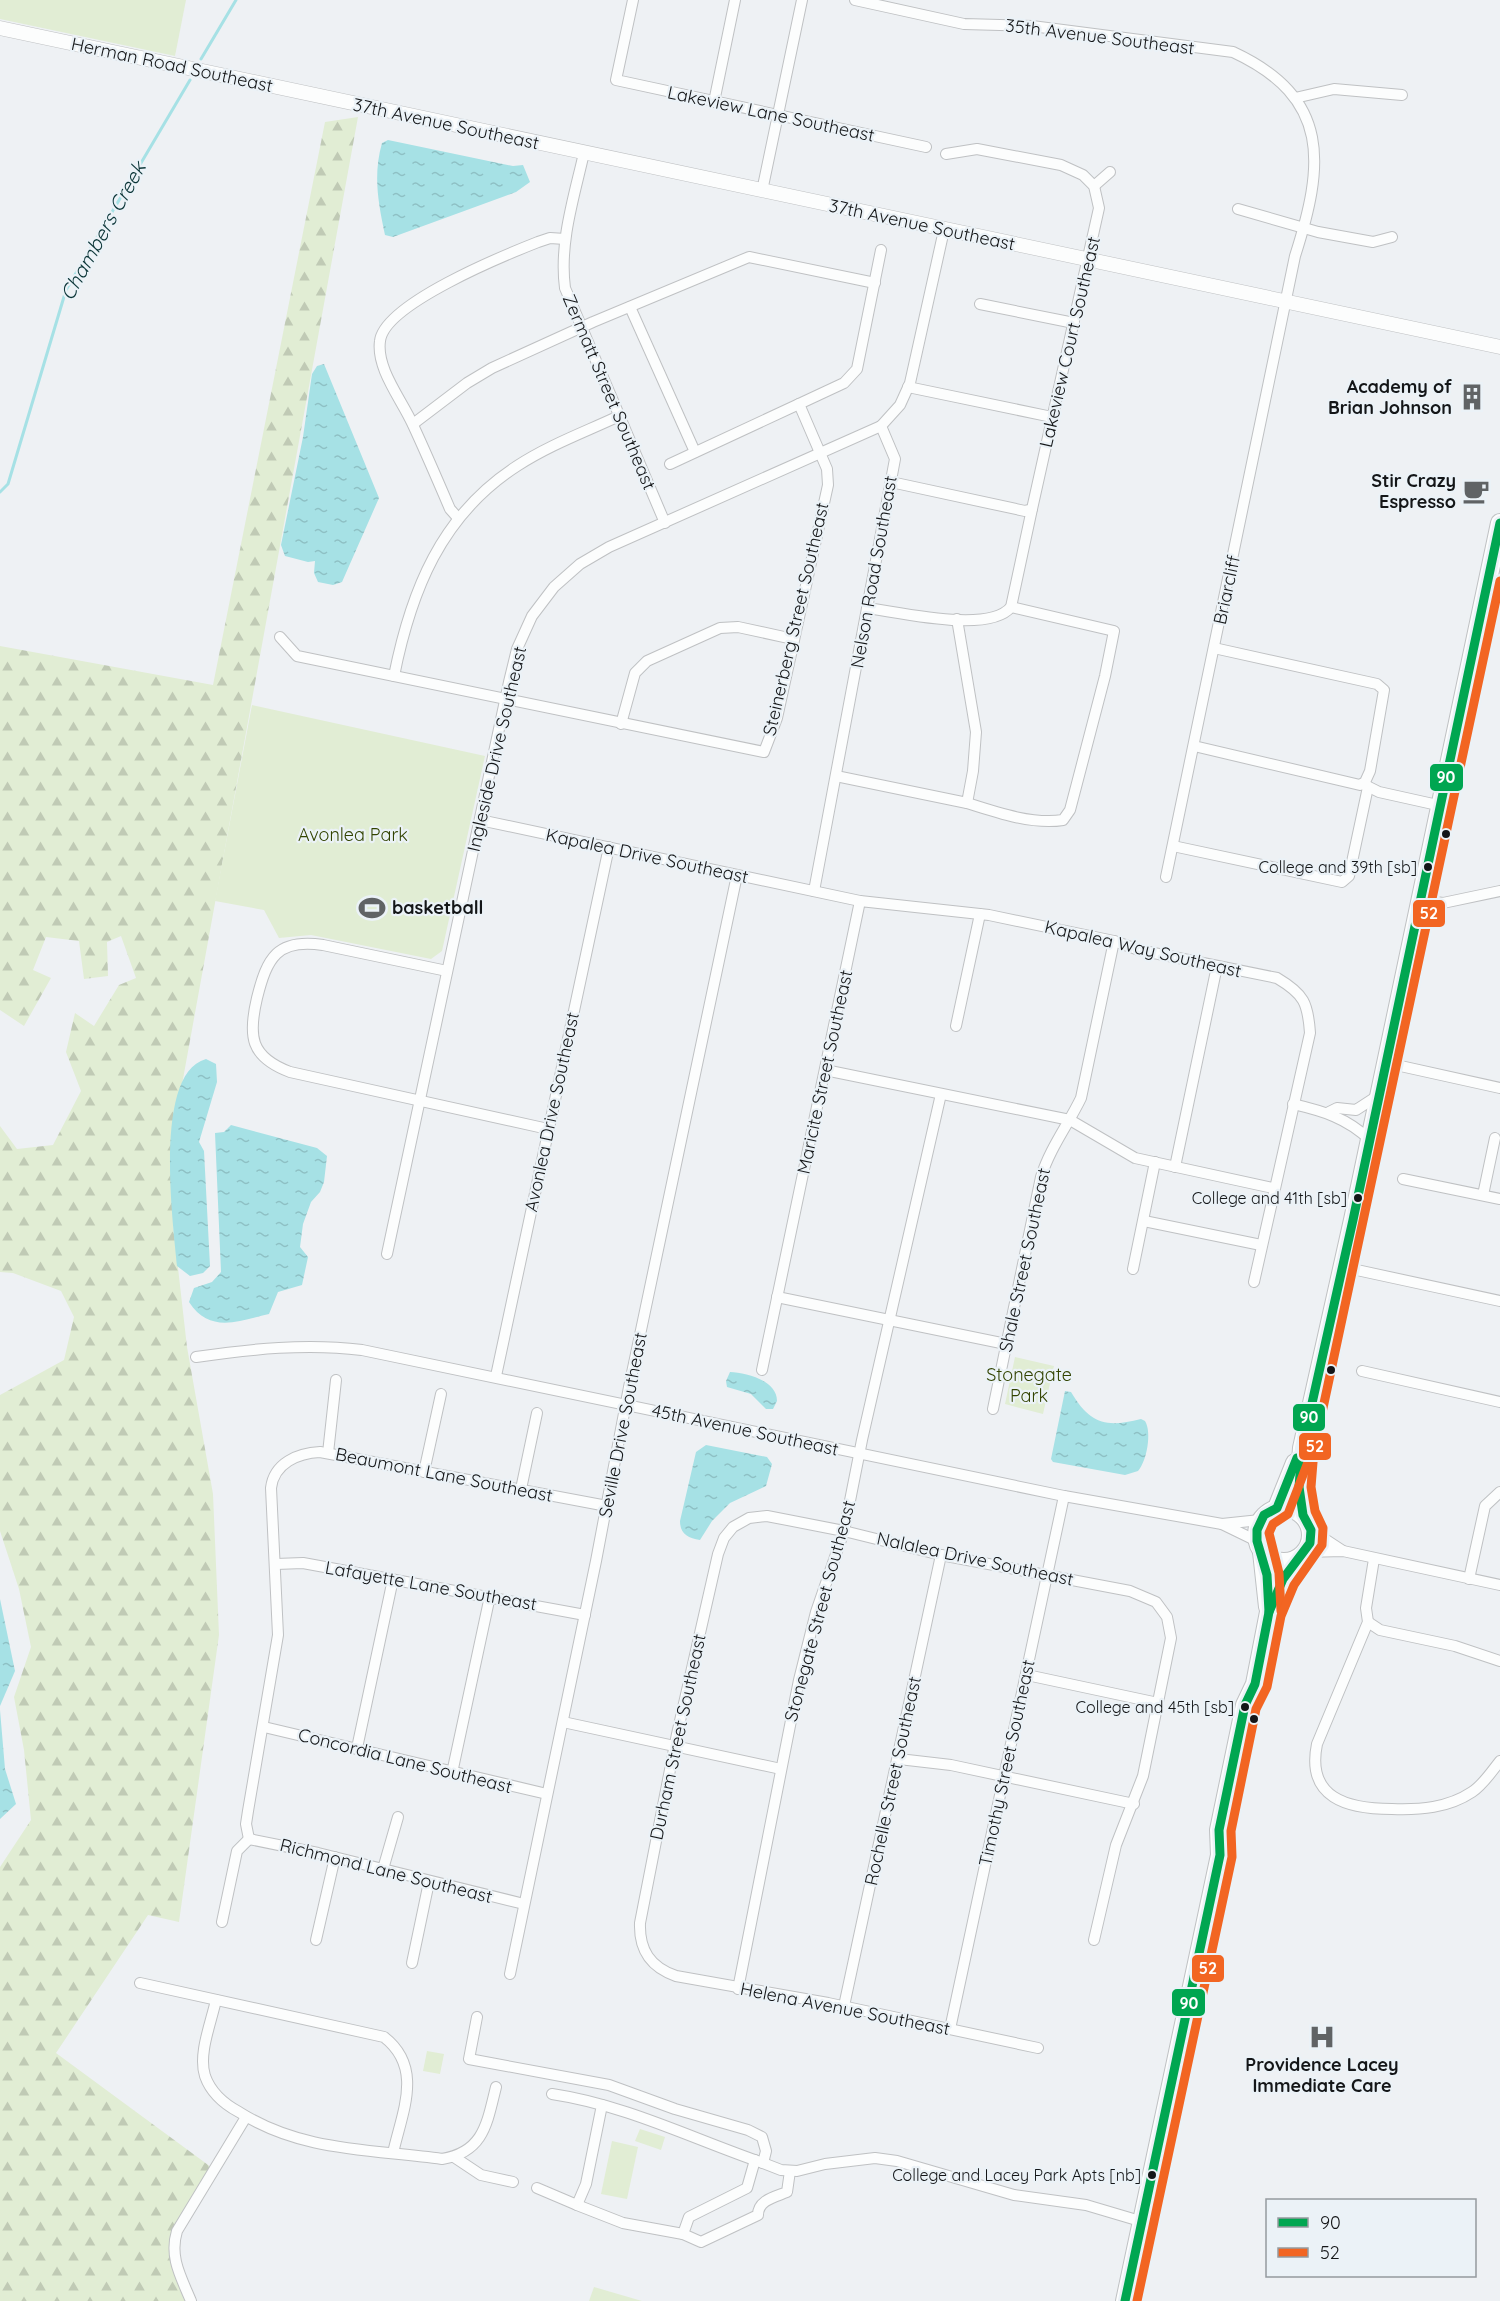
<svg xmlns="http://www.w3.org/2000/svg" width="1500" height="2301" font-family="Quicksand,sans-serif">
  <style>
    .forest { fill: url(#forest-firs) }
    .green { fill: #e1edd4 }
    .water { fill: url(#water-ripples) }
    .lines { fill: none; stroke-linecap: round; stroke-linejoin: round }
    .stream { stroke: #a6e1e5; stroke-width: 3 }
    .minor-casing { stroke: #bfc1c3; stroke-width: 12 }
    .tertiary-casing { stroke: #bfc1c3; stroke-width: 15 }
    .primary-casing { stroke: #bfc1c3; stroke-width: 20 }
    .minor { stroke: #fcfdfd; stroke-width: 10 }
    .tertiary { stroke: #fcfdfd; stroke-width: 14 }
    .primary { stroke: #fcfdfd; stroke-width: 18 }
    .bus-1-casing { stroke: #ebf2f7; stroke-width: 14 }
    .bus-2-casing { stroke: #ebf2f7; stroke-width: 14 }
    .bus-1 { stroke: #00a651; stroke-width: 9 }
    .bus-2 { stroke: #f26522; stroke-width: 9 }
    .bus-dot { fill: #141618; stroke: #ebf2f7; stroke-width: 2 }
    .labels { text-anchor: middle; stroke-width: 4.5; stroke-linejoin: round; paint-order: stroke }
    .bus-label { font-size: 16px; fill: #141618; stroke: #ebf2f7; text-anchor: end }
    .street-label { font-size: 18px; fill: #141618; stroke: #ebf2f7 }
    .poi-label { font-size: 18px; font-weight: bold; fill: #141618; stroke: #ebf2f7; text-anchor: end }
    .park-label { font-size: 18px; fill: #324300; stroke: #ebf2f7 }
    .water-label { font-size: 20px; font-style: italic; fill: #0b3537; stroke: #ebf2f7 }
    .line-badge { stroke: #ebf2f7; stroke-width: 2 }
    .badge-label { font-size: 16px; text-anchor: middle; font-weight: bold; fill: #fff }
  </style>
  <defs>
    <pattern id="forest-firs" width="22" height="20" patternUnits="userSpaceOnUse" patternTransform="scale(1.5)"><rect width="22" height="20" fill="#e1edd4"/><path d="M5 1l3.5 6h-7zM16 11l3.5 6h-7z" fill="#c0cab5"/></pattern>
    <pattern id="water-ripples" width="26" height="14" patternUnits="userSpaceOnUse" patternTransform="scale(1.5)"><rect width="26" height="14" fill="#a6e1e5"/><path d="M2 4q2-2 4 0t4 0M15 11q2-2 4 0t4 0" fill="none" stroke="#8ec0c4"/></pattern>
  </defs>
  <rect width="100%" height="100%" fill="#eef1f4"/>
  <polygon class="forest" points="358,117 175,1123 173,1224 187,1347 213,1494 219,1635 179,1922 148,1915 56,2053 215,2170 172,2246 191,2301 0,2301 0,1867 31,1820 24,1750 14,1697 31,1647 19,1589 0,1531 0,1395 64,1360 74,1317 61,1291 13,1273 0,1272 0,1126 17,1149 53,1145 81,1091 66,1052 75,1013 94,1026 119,985 136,978 121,936 107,942 108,976 84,979 79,941 46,937 33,970 51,978 24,1026 0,1010 0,646 213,685 325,122"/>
  <g class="green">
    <polygon points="0,0 186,0 175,56 0,19"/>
    <polygon points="252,705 485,756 442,951 431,959 311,935 279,938 264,910 215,901"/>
    <polygon points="1015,1357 1054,1366 1043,1414 1005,1404"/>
    <polygon points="427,2051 444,2054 440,2074 423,2071"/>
    <polygon points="640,2129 665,2137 661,2150 635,2141"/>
    <polygon points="612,2141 638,2147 627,2199 601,2194"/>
    <polygon points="594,2287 642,2301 589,2301"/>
  </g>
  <g class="water">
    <path d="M388,140L513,166L523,165L530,182L516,192L393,237L385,235C378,202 373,175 382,143Z"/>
    <polygon points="324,364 379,498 342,582 333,585 318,582 314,573 315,561 308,562 285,556 281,545 303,437 312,374 317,366"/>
    <path d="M206,1059L216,1064L217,1082L199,1142L204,1151L210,1266L203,1273L190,1276L177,1266C173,1222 153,1073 206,1059Z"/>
    <path d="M231,1125L317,1148L327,1156L324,1182L320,1192L311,1202L303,1224L300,1247L308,1257L302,1285L278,1292L269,1314C238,1321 210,1334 189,1302L194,1288L212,1282L221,1272L215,1133L224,1132Z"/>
    <path d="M730,1372C746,1373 777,1380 777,1401L773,1409H766L751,1394L727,1387L726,1381Z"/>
    <path d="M1065,1391L1071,1392C1090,1424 1106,1428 1141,1419L1145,1421C1152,1432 1147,1461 1138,1471L1125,1475L1053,1462L1051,1459Z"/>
    <path d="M706,1445L767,1457L772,1464L766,1486L730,1503L712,1521L700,1540C688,1538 680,1534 680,1521L696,1452Z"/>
    <polygon points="0,1599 15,1671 0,1706"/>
    <polygon points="0,1710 5,1769 16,1804 0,1819"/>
  </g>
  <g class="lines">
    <g class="stream">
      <polyline points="201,59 236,0"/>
      <polyline points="0,492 8,484 66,290 190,80"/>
    </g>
    <g class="minor-casing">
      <g id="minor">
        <polyline points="633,0 616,80 926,147"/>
        <path d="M855,0L964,24L1032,26L1233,52C1332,98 1324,165 1295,256L1166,877"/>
        <polyline points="1295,98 1334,89 1402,95"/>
        <polyline points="714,102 735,0"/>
        <path d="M584,153C574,197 559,243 565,288L665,523"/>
        <polyline points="1094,186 1110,172"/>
        <polyline points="762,191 802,0"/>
        <polyline points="1238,209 1318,232 1373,242 1392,237"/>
        <polyline points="980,304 1074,323"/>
        <polyline points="630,307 695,452"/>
        <polyline points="908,387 1052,417"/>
        <polyline points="413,424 467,383 492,368 593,322 749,257 875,283"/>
        <polyline points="670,464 799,404"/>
        <polyline points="891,482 1025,511 1032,509 1099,208 1094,186 1083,175 1061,165 977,149 946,154"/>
        <path d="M458,518L450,509C438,481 426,453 413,425C402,400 376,369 380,341C384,304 505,255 538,242L550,238L565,239"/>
        <path d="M867,608C899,612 989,634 1011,607L1032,509"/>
        <polyline points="280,637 297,656 764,752 777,718 828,485 827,469 799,404 844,383 857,369 881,250"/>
        <path d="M394,676C411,591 441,515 517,466C549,445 585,432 619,416"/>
        <polyline points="621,724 635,673 647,661 720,628 738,627 793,639"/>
        <polyline points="1194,746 1360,785 1365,782 1370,771 1384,690 1377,684 1214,648"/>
        <polyline points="836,776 967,803 973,771 976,732 957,619"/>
        <polyline points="1363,784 1379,792 1442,806"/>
        <path d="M967,803C995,812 1033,825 1063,820L1070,810L1105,676L1114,631L1011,607"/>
        <polyline points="480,820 860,901"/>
        <polyline points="1173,846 1342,882 1349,876 1368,787"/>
        <polyline points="814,891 895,459 881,426 900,405 910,383 944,230"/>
        <polyline points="1421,900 1443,903 1500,891"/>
        <path d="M447,971L323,945C277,938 267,958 257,998C248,1036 250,1057 290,1072L548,1129"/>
        <polyline points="956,1026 980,914"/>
        <polyline points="1387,1063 1500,1088"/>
        <polyline points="825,1070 1070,1120 1135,1158 1273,1188"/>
        <path d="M1293,1104C1323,1111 1347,1118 1370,1140"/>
        <polyline points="1329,1112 1337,1108 1356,1110 1379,1095"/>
        <polyline points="1175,1167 1217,966"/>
        <polyline points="1403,1179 1500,1199"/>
        <polyline points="1483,1195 1495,1138"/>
        <polyline points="1144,1221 1261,1245"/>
        <polyline points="387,1254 509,682 517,649 532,616 554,587 580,564 609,547 881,426"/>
        <polyline points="1343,1267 1500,1301"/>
        <polyline points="1133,1269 1155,1162"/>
        <polyline points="777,1297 1006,1344"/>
        <path d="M196,1357C252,1349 306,1343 362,1350L1064,1496L1222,1524L1257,1541"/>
        <path d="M762,1370L860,901L989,915L1114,941L1139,950L1277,978C1304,994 1308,1003 1310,1033L1254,1282"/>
        <polyline points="1362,1371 1500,1402"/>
        <polyline points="496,1376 609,847"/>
        <path d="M993,1409L1041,1177C1050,1148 1068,1125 1081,1098L1114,941"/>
        <polyline points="328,1453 336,1380"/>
        <polyline points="424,1472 441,1394"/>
        <polyline points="521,1489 537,1413"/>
        <polyline points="1222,1524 1260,1520"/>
        <polyline points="1311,1530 1343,1551"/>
        <polyline points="1305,1552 1343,1551 1500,1585"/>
        <path d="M1374,1559L1366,1608L1368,1622L1317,1744C1306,1798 1347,1809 1392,1809C1420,1810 1448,1808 1472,1792C1483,1785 1492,1771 1500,1761"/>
        <polyline points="276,1564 303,1563 585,1615"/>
        <polyline points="1469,1579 1485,1506 1500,1492"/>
        <polyline points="1368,1622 1380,1630 1455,1646 1500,1661"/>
        <polyline points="1027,1675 1158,1703"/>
        <polyline points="563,1722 781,1769"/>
        <polyline points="264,1727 547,1794"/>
        <polyline points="357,1748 393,1579"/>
        <polyline points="899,1759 951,1765 1134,1804"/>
        <polyline points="452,1773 490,1596"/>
        <path d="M249,1839L246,1824L248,1811L278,1635L271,1488C274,1463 298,1453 320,1452L607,1506"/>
        <polyline points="249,1839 318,1853 524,1904"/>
        <polyline points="383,1869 398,1817"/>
        <polyline points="222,1922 237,1851 249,1839"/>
        <polyline points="316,1940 335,1857"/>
        <polyline points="412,1963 429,1882"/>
        <polyline points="510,1974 596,1561 629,1387 737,875"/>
        <path d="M140,1983L384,2037C424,2068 402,2112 393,2153"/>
        <polyline points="738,1989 799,1680 816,1612 844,1531 862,1440 941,1094"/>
        <path d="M216,2000C211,2023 198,2054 205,2076C211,2093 224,2104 239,2112C302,2152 370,2149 442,2159C484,2152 487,2123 496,2087"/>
        <polyline points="844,2006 941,1555"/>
        <polyline points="477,2017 469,2059 609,2085 675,2109 748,2130 762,2137 766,2151 763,2163 781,2170 797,2171 825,2164 875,2158 897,2161 1014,2195 1086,2205 1140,2221"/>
        <polyline points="950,2029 1064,1496"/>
        <path d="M1038,2048L828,2003L676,1976C650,1967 639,1950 640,1923L677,1734L718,1554L724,1538L733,1527L749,1518L767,1516L844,1531L941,1555L1130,1591L1156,1602L1167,1617L1171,1638L1143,1776L1116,1845L1094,1940"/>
        <path d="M552,2094C626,2105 693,2139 763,2163"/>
        <polyline points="454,2157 481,2175 513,2182"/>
        <polyline points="537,2188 577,2205 586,2184 602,2105"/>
        <path d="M577,2205L623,2223L683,2234L701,2242L758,2215C758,2200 775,2197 787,2192L790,2171"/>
        <polyline points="683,2234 689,2217 747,2188 755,2160"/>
        <path d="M191,2301C181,2277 169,2257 177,2231L246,2117"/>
      </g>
    </g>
    <g class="tertiary-casing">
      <polyline id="tertiary" points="0,28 1500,347"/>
    </g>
    <g class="primary-casing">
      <g id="primary">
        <circle cx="1284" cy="1535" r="27"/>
        <polyline points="1277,1508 1295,1463"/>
        <polyline points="1303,1515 1299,1487 1302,1448 1353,1220 1500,523"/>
        <polyline points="1262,1552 1268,1607"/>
        <polyline points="1125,2301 1220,1855 1219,1830 1245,1705 1255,1684 1269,1612 1295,1560"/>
      </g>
    </g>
    <use href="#minor" class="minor"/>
    <use href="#tertiary" class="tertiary"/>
    <use href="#primary" class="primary"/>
    <g class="bus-1-casing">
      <g id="bus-1">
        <polyline points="1269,1612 1267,1575 1257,1541 1257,1530 1264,1515 1277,1508 1297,1458"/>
        <polyline points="1125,2301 1220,1855 1219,1830 1245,1705 1255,1684 1269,1612 1283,1579 1310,1543 1311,1530 1303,1515 1299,1487 1302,1448 1353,1220 1500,523"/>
      </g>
    </g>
    <g class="bus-2-casing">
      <g id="bus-2">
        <polyline points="1281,1611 1279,1573 1269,1533 1273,1524 1288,1514 1308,1462"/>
        <polyline points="1137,2301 1232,1857 1231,1831 1256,1709 1267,1687 1281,1616 1294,1585 1322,1545 1323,1528 1315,1511 1311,1487 1314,1450 1500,581"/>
      </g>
    </g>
    <use href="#bus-1" class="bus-1"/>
    <use href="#bus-2" class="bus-2"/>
  </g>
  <defs>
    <g id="building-bare" transform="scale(2.07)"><path d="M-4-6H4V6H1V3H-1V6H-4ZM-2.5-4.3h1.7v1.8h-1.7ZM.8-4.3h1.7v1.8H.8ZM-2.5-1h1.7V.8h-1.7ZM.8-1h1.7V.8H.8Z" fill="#606365" stroke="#ebf2f7" stroke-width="2.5" paint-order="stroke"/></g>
    <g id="cafe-bare" transform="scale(2.07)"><path d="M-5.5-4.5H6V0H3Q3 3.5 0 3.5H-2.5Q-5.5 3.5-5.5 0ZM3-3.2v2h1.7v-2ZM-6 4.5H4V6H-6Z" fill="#606365" stroke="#ebf2f7" stroke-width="2.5" paint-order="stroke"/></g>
    <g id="stadium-bare" transform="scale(2.07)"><path d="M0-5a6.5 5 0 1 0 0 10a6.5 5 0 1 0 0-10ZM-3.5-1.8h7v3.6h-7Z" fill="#606365" stroke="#ebf2f7" stroke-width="2.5" paint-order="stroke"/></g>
    <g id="hospital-bare" transform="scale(2.07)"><path d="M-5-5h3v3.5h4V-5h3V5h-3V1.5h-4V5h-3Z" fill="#606365" stroke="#ebf2f7" stroke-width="2.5" paint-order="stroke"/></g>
  </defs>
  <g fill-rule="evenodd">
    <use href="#building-bare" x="1472" y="397"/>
    <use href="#cafe-bare" x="1476" y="491"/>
    <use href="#stadium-bare" x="372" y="908"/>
    <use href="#hospital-bare" x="1322" y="2037"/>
  </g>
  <g class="bus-dot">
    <circle cx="1446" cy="834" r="5"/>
    <circle cx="1428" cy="867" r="5"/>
    <circle cx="1358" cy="1198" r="5"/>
    <circle cx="1331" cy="1370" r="5"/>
    <circle cx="1245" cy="1707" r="5"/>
    <circle cx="1254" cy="1719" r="5"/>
    <circle cx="1152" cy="2175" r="5"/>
  </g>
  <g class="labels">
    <g class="bus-label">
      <text x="1417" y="873">College and 39th [sb]</text>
      <text x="1347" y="1204">College and 41th [sb]</text>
      <text x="1234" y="1713">College and 45th [sb]</text>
      <text x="1141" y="2181">College and Lacey Park Apts [nb]</text>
    </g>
    <g class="street-label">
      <text transform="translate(1100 37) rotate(7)" y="6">35th Avenue Southeast</text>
      <text transform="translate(172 65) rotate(12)" y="6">Herman Road Southeast</text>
      <text transform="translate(771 114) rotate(12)" y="6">Lakeview Lane Southeast</text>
      <text transform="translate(446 124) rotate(12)" y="6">37th Avenue Southeast</text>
      <text transform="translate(922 225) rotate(12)" y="6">37th Avenue Southeast</text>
      <text transform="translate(1070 342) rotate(-77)" y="6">Lakeview Court Southeast</text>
      <text transform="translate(609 392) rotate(67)" y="6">Zermatt Street Southeast</text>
      <text transform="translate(874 572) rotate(-80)" y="6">Nelson Road Southeast</text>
      <text transform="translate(1227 590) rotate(-78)" y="6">Briarcliff</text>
      <text transform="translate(796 619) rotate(-77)" y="6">Steinerberg Street Southeast</text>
      <text transform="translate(497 749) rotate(-77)" y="6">Ingleside Drive Southeast</text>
      <text transform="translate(647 856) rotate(12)" y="6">Kapalea Drive Southeast</text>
      <text transform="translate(1143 949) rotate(13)" y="6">Kapalea Way Southeast</text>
      <text transform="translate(825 1072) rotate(-78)" y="6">Maricite Street Southeast</text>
      <text transform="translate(552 1112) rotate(-78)" y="6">Avonlea Drive Southeast</text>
      <text transform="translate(1025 1260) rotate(-78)" y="6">Shale Street Southeast</text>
      <text transform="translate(623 1425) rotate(-79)" y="6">Seville Drive Southeast</text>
      <text transform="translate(745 1430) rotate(12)" y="6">45th Avenue Southeast</text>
      <text transform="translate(444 1475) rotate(11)" y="6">Beaumont Lane Southeast</text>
      <text transform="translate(975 1559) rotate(12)" y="6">Nalalea Drive Southeast</text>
      <text transform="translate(431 1586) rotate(10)" y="6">Lafayette Lane Southeast</text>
      <text transform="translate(820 1611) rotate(-75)" y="6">Stonegate Street Southeast</text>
      <text transform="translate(678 1737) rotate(-78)" y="6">Durham Street Southeast</text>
      <text transform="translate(405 1761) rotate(14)" y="6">Concordia Lane Southeast</text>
      <text transform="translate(1007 1763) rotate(-78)" y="6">Timothy Street Southeast</text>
      <text transform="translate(893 1781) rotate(-78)" y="6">Rochelle Street Southeast</text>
      <text transform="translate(386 1871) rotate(14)" y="6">Richmond Lane Southeast</text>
      <text transform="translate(845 2009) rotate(11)" y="6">Helena Avenue Southeast</text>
    </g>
    <g class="poi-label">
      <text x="1452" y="393">Academy of<tspan x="1452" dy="21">Brian Johnson</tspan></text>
      <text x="1456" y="487">Stir Crazy<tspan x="1456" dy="21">Espresso</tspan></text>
      <text x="392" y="914" text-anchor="start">basketball</text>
      <text x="1322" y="2071" text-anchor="middle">Providence Lacey<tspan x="1322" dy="21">Immediate Care</tspan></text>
    </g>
    <g class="park-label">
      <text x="353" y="841">Avonlea Park</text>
      <text x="1029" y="1381">Stonegate<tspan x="1029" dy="21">Park</tspan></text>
    </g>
    <g class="water-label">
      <text transform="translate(103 231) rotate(-61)" y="7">Chambers Creek</text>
    </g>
  </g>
  <g class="line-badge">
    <rect x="1429" y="763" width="35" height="29" rx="6" fill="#00a651"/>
    <rect x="1412" y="899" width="34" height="29" rx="6" fill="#f26522"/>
    <rect x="1292" y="1403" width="34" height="29" rx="6" fill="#00a651"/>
    <rect x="1298" y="1432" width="34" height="29" rx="6" fill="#f26522"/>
    <rect x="1191" y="1954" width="34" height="29" rx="6" fill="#f26522"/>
    <rect x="1171" y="1988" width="35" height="29" rx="6" fill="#00a651"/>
  </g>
  <g class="badge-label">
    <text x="1446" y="783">90</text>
    <text x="1429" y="919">52</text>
    <text x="1309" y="1423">90</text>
    <text x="1315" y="1452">52</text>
    <text x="1208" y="1974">52</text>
    <text x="1189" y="2009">90</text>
  </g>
  <rect x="1266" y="2199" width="210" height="78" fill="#ebf2f7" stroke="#959a9e" stroke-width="1.5"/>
  <rect x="1278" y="2218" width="30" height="9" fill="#00a651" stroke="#959a9e" stroke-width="1.5"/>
  <text x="1320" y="2229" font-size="18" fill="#141618">90</text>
  <rect x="1278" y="2248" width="30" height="9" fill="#f26522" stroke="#959a9e" stroke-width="1.5"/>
  <text x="1320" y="2259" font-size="18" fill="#141618">52</text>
</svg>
